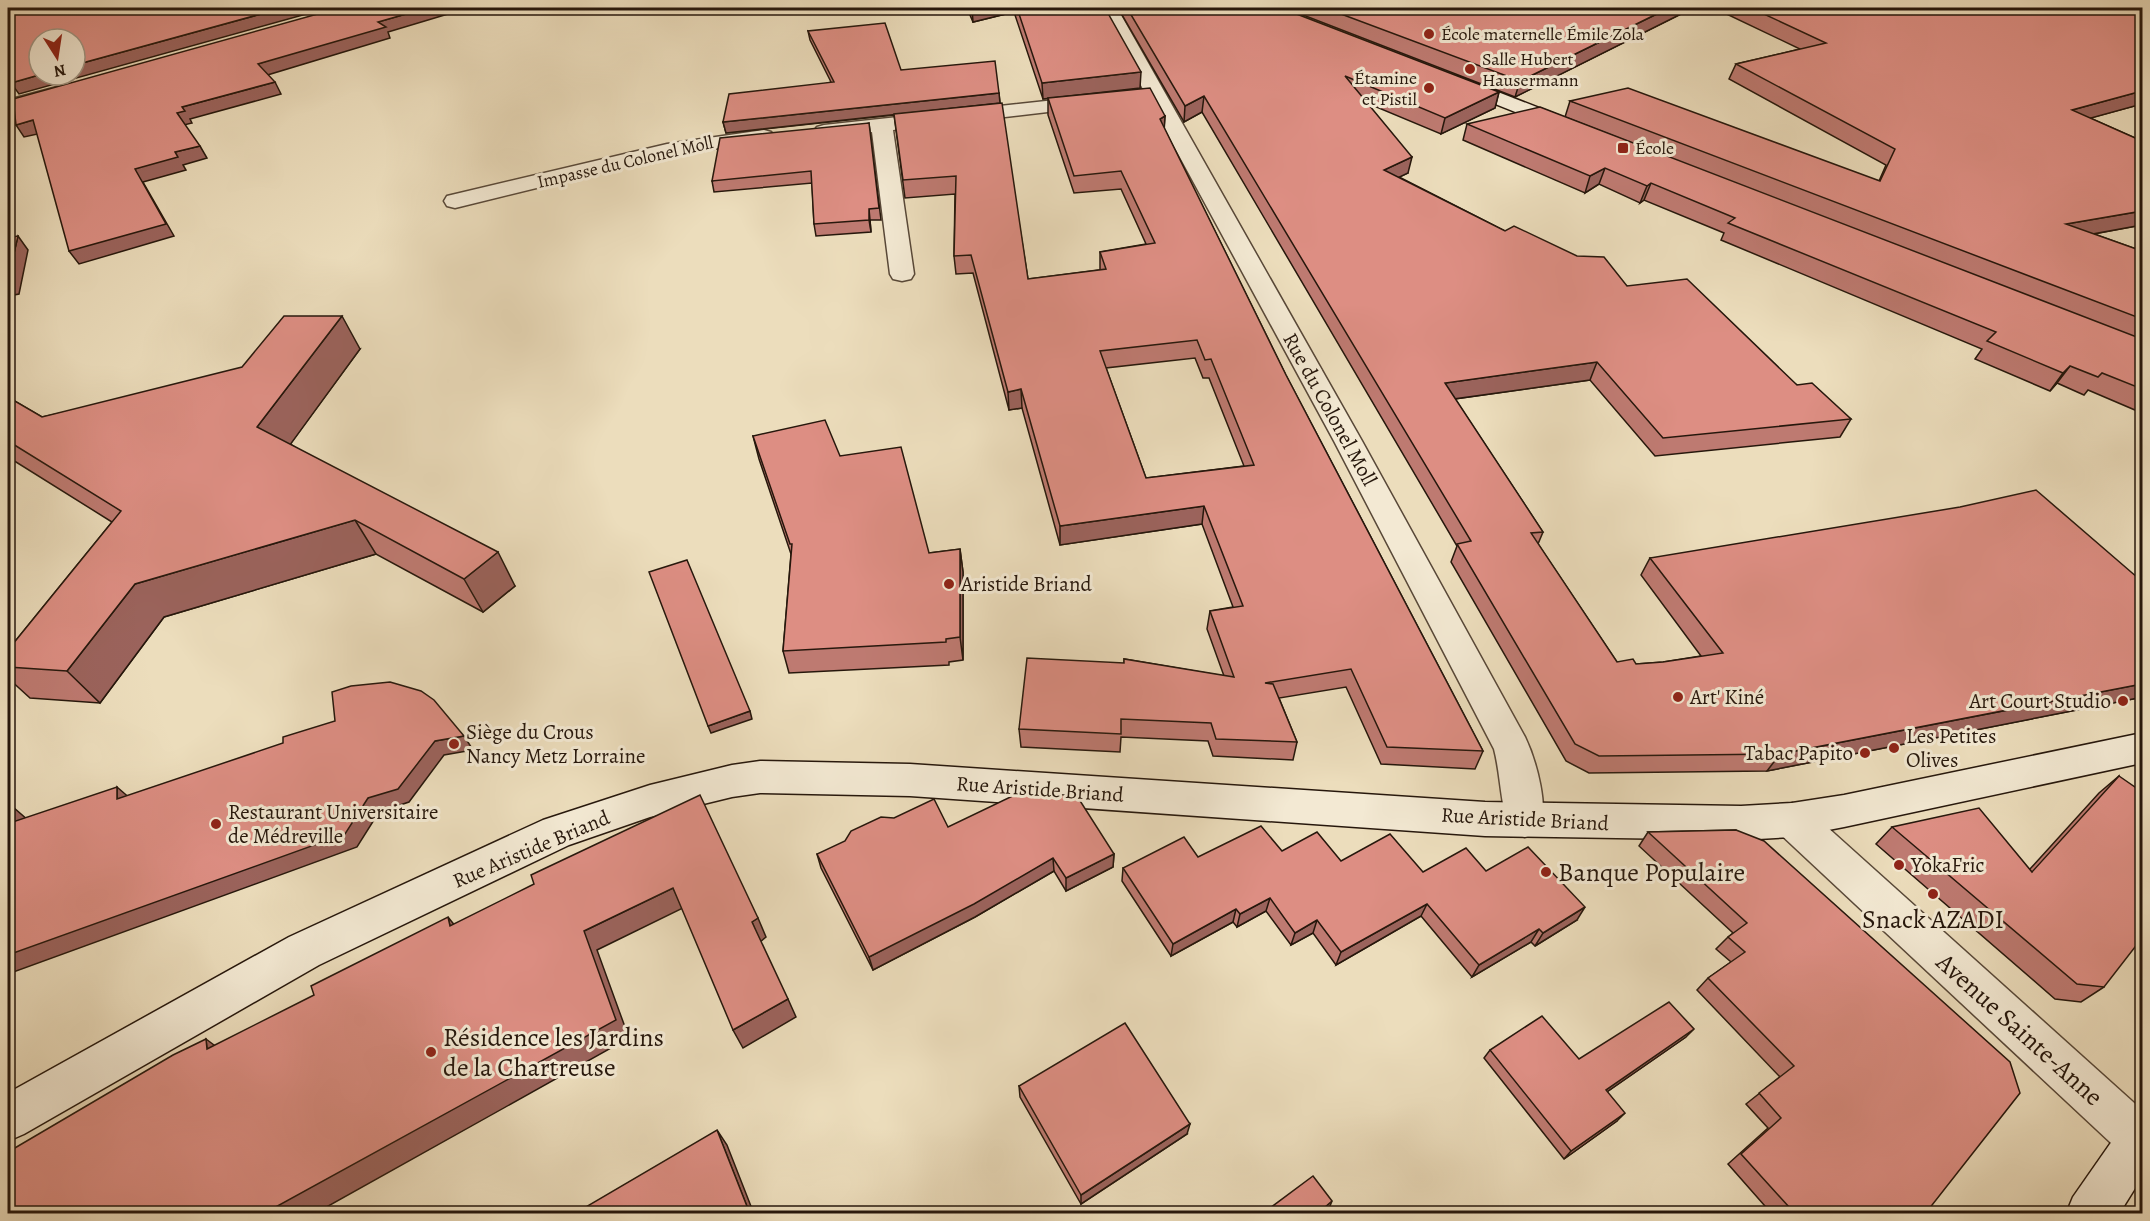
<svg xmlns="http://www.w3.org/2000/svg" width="2150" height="1221" font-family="Alegreya,serif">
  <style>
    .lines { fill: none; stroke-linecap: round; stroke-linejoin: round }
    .street-casing { stroke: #584838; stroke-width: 3 }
    .secondary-casing { stroke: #26170c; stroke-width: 3 }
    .street { fill: #f3e9d3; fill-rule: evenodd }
    .secondary { fill: #f3e9d3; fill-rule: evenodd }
    .wall { fill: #be7a71; stroke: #26170c; stroke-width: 1.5; fill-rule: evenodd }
    .shaded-wall { fill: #9b635c; stroke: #26170c; stroke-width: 1.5 }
    .building { fill: #dd8e83; stroke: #26170c; stroke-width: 1.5; fill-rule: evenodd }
    .poi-dot { fill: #8f2418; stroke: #f3e9d3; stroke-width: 2 }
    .labels { text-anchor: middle; stroke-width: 6; stroke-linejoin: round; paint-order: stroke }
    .far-poi-label { font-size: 18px; fill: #26170c; stroke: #f3e9d3; text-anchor: start }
    .far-street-label { font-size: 18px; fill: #26170c; stroke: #f3e9d3 }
    .street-label { font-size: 21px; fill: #26170c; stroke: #f3e9d3 }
    .poi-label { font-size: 21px; fill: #26170c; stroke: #f3e9d3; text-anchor: start }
    .near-poi-label { font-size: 26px; fill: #26170c; stroke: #f3e9d3; text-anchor: start }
    .near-street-label { font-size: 26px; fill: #26170c; stroke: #f3e9d3 }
  </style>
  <rect width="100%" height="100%" fill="#ecddbc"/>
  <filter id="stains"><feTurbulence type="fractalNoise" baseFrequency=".00333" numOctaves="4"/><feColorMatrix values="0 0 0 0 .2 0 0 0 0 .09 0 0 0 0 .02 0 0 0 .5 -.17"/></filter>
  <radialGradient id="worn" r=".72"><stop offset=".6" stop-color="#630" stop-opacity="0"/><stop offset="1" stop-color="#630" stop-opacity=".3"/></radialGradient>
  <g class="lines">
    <g class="street-casing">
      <g id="street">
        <path d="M1099,8H1117L1362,441L1525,737C1536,760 1550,809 1539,832L1525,837L1511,832C1500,807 1501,775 1494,749L1334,441Z"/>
        <polygon points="57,87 64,89 67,93 64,97 8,112 8,100"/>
        <polygon points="1092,96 1099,98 1102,102 1099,106 893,130 914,274 911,279 902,281 893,279 890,274 872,132 824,137 817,135 814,131 817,127 824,125"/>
        <polygon points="764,130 771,132 774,136 771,140 667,156 455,208 447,206 444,201 447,196 667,144"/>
        <polygon points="1792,803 1806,808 2142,1110 2142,1164 2126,1157 1778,832 1773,820 1778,808"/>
      </g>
    </g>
    <g class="secondary-casing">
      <g id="secondary">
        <polygon points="1457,76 1575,122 1578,126 1575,130 1561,130 1450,86 1447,82 1450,78"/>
        <polygon points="2142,733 2142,763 1844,827 1792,837 1741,840 1485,836 910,796 760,793 732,797 650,817 569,845 319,965 24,1134 8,1141 8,1093 289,937 543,820 650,785 732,765 760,761 910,764 1485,802 1741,806 1792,803 1844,795"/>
        <polygon points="2142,1114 2142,1177 2119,1214 2066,1214 2073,1197 2126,1121"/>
      </g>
    </g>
    <use href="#street" class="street"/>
    <use href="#secondary" class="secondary"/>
  </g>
  <g class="wall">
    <polygon points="967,8 1105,8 1140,88 1043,99 1014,12 973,22"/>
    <polygon points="1118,8 1281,8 1499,92 1495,108 1441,134 1367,103 1408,173 1399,177 1505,231 1627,286 1797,385 1851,419 1840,437 1655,456 1590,380 1455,399 1543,532 1538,544 1617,662 1636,664 1663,662 1701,656 1641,575 1650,558 2138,698 1767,771 1589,773 1566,761 1451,562 1457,546 1202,112 1184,122"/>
    <polygon points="1285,8 1693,8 1515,97"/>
    <polygon points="1714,8 2142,8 2142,104 2090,118 2142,141 2142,225 2094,234 2142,251 2142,413 2088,390 2084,395 2057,383 2050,391 1975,359 1982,349 1721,240 1724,233 1644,200 1640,203 1599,184 1585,193 1463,140 1467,124 1670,158 1565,117 1570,101 1879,181 1886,165 1729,79 1736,64 1800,49"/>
    <path d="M808,31L901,70L999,93L1000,103L1028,279L1100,270V252L1146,244L1121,189L1074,193L1048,115V98L1165,116L1164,128L1286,375L1483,751L1475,769L1381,764L1346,687L1279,698L1297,742L1293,760L1213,756L1208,741L1121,737L1120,752L1021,747L1019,729L1124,663V659L1224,676L1207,629L1210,611L1233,607L1202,524L1060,545L1022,408L1009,410L973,273L956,274L954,256L955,194L905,198L894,115L726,133L723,122L831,82L810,40ZM1195,358L1203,378H1209L1244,466L1146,478L1106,368Z"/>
    <polygon points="869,123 881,220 870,220 871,232 816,236 814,224 812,183 714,192 712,181"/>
    <polygon points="360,349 290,444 515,586 483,612 376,554 164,617 100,703 30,698 8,678 8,650 112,522 8,457 8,397 42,417"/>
    <polygon points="753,436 840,456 929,553 960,549 963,572 963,660 949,662 949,665 789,673 783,651 791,554 759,459"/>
    <polygon points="2119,776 2104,987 2081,1002 2055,999 1876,844 1892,827 2030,869 2099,793"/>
    <polygon points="948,827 1114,854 1113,867 1066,891 1054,871 975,917 873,970 821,868 817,854"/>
    <polygon points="1736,830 1925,1214 1772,1214 1728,1164 1768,1128 1746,1104 1780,1077 1697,990 1708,978 1731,962 1716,949 1728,937 1733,933 1639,846 1648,832"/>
    <polygon points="1282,851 1341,861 1423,872 1486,871 1577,920 1535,946 1531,942 1472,977 1421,916 1336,965 1313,933 1291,945 1266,911 1237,927 1233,922 1171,956 1122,881 1123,868 1198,857"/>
    <polygon points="1686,1037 1607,1092 1617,1121 1564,1159 1484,1058 1490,1050 1579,1059"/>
    <polygon points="1019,1086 1187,1134 1081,1204 1020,1097"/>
  </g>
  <g class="shaded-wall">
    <polygon points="71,8 74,8 79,24 73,13"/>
    <polygon points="283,8 328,8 19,94 11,83 39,75 75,75 75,65"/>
    <polygon points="427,8 468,8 388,32 390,38 264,76 258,64 378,22"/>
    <polygon points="475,8 484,8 476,10"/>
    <polygon points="972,8 1014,8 1014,12 973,22"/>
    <polygon points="1669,8 1693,8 1515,97 1520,81"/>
    <polygon points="1141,72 1140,88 1043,99 1042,83"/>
    <polygon points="275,82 281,94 190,119 192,123 184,125 177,113 182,107"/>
    <polygon points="2142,91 2142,104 2062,126 2072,110"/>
    <polygon points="1499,92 1495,108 1441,134 1445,118"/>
    <polygon points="999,93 1000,103 726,133 723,122"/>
    <polygon points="1204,96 1202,112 1184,122 1185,106"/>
    <polygon points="1165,116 1164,133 1160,119"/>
    <polygon points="33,120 42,133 24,137 16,125"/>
    <polygon points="200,146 207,158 183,165 186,170 143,182 174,236 79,264 69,251 135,169 175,152"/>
    <polygon points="1412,157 1408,173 1381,186 1384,170"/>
    <polygon points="1605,168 1599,184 1585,193 1590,176"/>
    <polygon points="1651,183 1644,200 1640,203 1647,186"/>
    <polygon points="869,209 870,220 871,232 869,220"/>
    <polygon points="2142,211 2142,225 2054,241 2066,224"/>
    <polygon points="18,236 28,250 19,294 8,296 8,279"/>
    <polygon points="342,316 360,349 279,460 257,427"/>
    <polygon points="1597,362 1590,380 1439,401 1445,383"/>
    <polygon points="2070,366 2057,383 2050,391 2063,373"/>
    <polygon points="1021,389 1022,408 1009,410 1008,392"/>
    <polygon points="1204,506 1202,524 1060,545 1060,526"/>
    <polygon points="355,520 376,554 164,617 100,703 67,671 135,584"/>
    <polygon points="960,549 963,572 963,660 960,637"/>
    <polygon points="498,552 515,586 483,612 464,579"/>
    <polygon points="2142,684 2142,697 2138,698 1767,771 1780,754"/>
    <polygon points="750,711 752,719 711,733 708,726"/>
    <polygon points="464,736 473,750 444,755 409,802 379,812 357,847 8,974 8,955 368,798 435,741"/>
    <polygon points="117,787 132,800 117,799"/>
    <polygon points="13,807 29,821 10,823"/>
    <polygon points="1114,854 1113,867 1066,891 1066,878"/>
    <polygon points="1053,858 1054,871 975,917 873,970 869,957"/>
    <polygon points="673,888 683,908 597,950 629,1038 314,1214 263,1214 584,931"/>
    <polygon points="1270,898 1266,911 1237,927 1240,914"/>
    <polygon points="1427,904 1421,916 1336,965 1341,952"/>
    <polygon points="1585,907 1577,920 1535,946 1543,933"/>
    <polygon points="1236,909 1233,922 1171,956 1173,944"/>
    <polygon points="448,917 464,937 450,926"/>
    <polygon points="758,918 766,937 760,942 752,922"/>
    <polygon points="1317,920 1313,933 1291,945 1295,933"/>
    <polygon points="1539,929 1531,942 1472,977 1479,965"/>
    <polygon points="788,999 796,1017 743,1048 733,1030"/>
    <polygon points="1694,1029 1686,1037 1598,1098 1606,1090"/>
    <polygon points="206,1039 230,1057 207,1049"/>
    <polygon points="1625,1113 1617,1121 1564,1159 1571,1151"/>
    <polygon points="1190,1124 1187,1134 1081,1204 1081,1195"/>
    <polygon points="717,1130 727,1145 754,1214 750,1214"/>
    <polygon points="1332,1201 1330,1206 1320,1214 1317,1214"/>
  </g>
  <g class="building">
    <polygon points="8,8 71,8 73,13 101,8 283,8 75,65 75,39 39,39 39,75 11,83 8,45"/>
    <polygon points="339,8 427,8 378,22 386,27 258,64 275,82 182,107 185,111 177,113 200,146 175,152 178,157 135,169 166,224 69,251 33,120 16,125 13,99"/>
    <polygon points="1017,8 1105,8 1141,72 1042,83"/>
    <polygon points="1127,8 1281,8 1499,92 1445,118 1345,76 1412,157 1384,170 1505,231 1514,226 1577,256 1604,257 1627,286 1687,279 1797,385 1812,383 1851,419 1663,438 1597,362 1445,383 1543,532 1531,533 1617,662 1633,659 1636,664 1663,662 1723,653 1650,558 1960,507 2036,490 2138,578 2142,577 2142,684 1780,754 1599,756 1575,744 1457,544 1471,541 1204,96 1185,106"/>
    <polygon points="1325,8 1669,8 1520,81"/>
    <polygon points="1751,8 2142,8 2142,91 2072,110 2142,141 2142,211 2066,224 2142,251 2142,319 1570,101 1628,88 1880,181 1895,149 1736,64 1826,43"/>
    <polygon points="885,23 901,70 995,61 999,93 723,122 729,94 834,82 808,31"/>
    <path d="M1150,88L1165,116L1160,119L1286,375L1483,751L1387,747L1351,669L1265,683L1273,684L1297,742L1216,739L1211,723L1121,719V734L1019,729L1027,658L1124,663V659L1234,677L1210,611L1243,606L1204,506L1060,526L1021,389L1008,392L971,255L954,256L956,176L903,180L894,114L1002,103L1028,279L1106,269L1100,252L1155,243L1121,171L1074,176L1048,98ZM1197,340L1205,360L1211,359L1254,465L1146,478L1100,351Z"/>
    <polygon points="1540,107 2142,339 2142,389 2102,373 2098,377 2070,366 2063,373 1987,341 1996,332 1728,223 1735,218 1651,183 1647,186 1605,168 1590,176 1467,124"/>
    <polygon points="869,123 879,208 869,209 869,220 814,224 811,171 712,181 720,138"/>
    <polygon points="18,236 8,279 8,238"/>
    <polygon points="284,316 342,316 257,427 498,552 464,579 355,520 135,584 67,671 8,667 8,650 121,511 8,441 8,397 42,417 242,367"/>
    <polygon points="825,420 840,456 901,447 929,553 960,549 960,637 946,639 946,642 783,651 792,544 790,544 753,436"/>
    <polygon points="687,560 750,711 708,726 649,572"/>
    <polygon points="390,682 421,691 434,700 464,736 435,741 398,789 368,798 345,834 8,955 8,809 13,807 10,823 117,787 117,799 283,743 283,737 335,721 332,692 351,686"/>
    <polygon points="2119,776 2142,792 2142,938 2104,987 2077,984 1892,827 1979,808 2032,872"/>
    <polygon points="1021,792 1077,796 1114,854 1066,878 1053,858 974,904 869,957 817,854 845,841 851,831 881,817 894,818 934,799 948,827"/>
    <polygon points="700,795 758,918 752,922 788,999 733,1030 673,888 584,931 616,1020 263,1214 8,1214 8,1152 173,1055 206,1039 207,1049 314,995 311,986 448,917 450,926 534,884 531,875"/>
    <polygon points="1261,826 1282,851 1317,832 1341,861 1390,834 1423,872 1466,848 1486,871 1528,847 1585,907 1543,933 1539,929 1479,965 1427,904 1341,952 1317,920 1295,933 1270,898 1240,914 1236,909 1173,944 1123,868 1184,837 1198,857"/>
    <polygon points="1736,830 1764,841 2010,1062 2020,1093 1925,1214 1781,1214 1789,1207 1741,1154 1781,1118 1759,1093 1794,1066 1708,978 1745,952 1728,937 1747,923 1648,832"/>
    <polygon points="1669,1002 1694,1029 1606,1090 1625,1113 1571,1151 1490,1050 1542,1016 1579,1059"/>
    <polygon points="1125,1023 1190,1124 1081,1195 1019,1086"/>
    <polygon points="717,1130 750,1214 586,1214 584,1208"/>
    <polygon points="1313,1176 1332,1201 1317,1214 1262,1214"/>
  </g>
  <g class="poi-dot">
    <circle cx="1429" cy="34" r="6"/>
    <circle cx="1470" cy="69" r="6"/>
    <circle cx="1429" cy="88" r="6"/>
    <rect x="1617" y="142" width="12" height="12" rx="3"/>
    <circle cx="949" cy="584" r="6"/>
    <circle cx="1678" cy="697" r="6"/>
    <circle cx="2123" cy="701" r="6"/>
    <circle cx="454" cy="744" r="6"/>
    <circle cx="1894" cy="748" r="6"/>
    <circle cx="1865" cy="753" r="6"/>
    <circle cx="216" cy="824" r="6"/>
    <circle cx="1899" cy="865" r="6"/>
    <circle cx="1546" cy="872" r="6"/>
    <circle cx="1933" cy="894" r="6"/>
    <circle cx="431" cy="1052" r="6"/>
  </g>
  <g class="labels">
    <g class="far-poi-label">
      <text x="1441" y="40">École maternelle Émile Zola</text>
      <text x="1482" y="65">Salle Hubert<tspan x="1482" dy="21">Hausermann</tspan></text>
      <text x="1417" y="84" text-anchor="end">Étamine<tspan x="1417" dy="21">et Pistil</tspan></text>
      <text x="1635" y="154">École</text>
    </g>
    <g class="far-street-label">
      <text transform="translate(625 162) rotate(-13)" y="6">Impasse du Colonel Moll</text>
    </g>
    <g class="street-label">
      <text transform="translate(1330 409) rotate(61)" y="7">Rue du Colonel Moll</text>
      <text transform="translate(1040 789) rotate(4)" y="7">Rue Aristide Briand</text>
      <text transform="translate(1525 819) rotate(3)" y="7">Rue Aristide Briand</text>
      <text transform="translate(531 849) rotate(-23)" y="7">Rue Aristide Briand</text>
    </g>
    <g class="poi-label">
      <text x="961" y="591">Aristide Briand</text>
      <text x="1690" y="704">Art' Kiné</text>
      <text x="2111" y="708" text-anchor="end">Art Court Studio</text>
      <text x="466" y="739">Siège du Crous<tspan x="466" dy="24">Nancy Metz Lorraine</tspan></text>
      <text x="1906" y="743">Les Petites<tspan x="1906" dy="24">Olives</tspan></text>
      <text x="1853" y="760" text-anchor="end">Tabac Papito</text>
      <text x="228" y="819">Restaurant Universitaire<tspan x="228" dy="24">de Médreville</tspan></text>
      <text x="1911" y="872">YokaFric</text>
    </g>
    <g class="near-poi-label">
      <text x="1558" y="881">Banque Populaire</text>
      <text x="1933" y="928" text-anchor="middle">Snack AZADI</text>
      <text x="443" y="1046">Résidence les Jardins<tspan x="443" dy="30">de la Chartreuse</tspan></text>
    </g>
    <g class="near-street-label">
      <text transform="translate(2020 1029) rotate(42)" y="9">Avenue Sainte-Anne</text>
    </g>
  </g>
  <rect width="2150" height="1221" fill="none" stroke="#ecddbc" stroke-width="30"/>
  <rect x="9" y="9" width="2132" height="1203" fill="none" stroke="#26170c" stroke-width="3"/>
  <rect x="15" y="15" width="2120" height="1191" fill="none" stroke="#26170c" stroke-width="1.5"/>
  <g transform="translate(57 57) rotate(168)"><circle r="28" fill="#f3e9d3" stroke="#a19583" stroke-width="1.5"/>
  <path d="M0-4.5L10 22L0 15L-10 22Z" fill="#8f2418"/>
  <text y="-9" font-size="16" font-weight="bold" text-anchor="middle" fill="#26170c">N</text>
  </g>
  <rect width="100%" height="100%" filter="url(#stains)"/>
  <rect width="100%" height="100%" fill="url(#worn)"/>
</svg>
